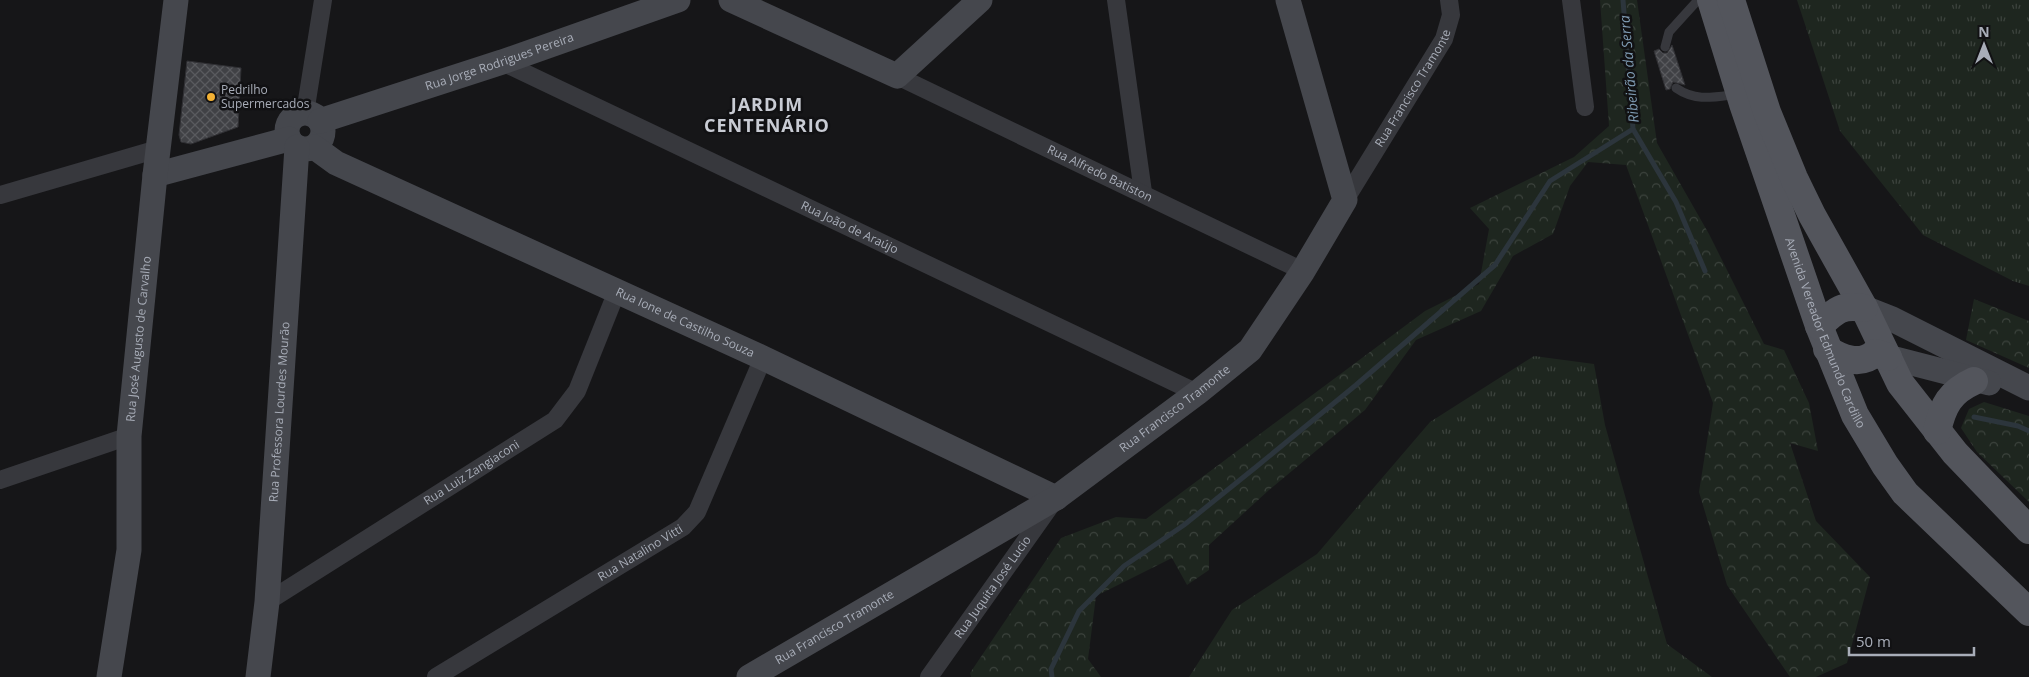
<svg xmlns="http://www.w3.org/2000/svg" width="2029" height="677" font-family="'Open Sans',sans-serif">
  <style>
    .grass { fill: url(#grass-tufts) }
    .forest { fill: url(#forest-crowns) }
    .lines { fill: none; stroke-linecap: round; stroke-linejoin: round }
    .stream { stroke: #2c353c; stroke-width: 5 }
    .building { fill: url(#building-cross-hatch); stroke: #303034 }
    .lane { stroke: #37383d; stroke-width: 9 }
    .street { stroke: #37383d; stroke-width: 18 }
    .secondary { stroke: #45474d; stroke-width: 25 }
    .primary { stroke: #53555c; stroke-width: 28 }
    .poi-dot { fill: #f2b134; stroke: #111113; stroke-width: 2 }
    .labels { text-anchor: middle; stroke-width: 5; stroke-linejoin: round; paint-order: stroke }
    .street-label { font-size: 12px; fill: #a8adb8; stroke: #111113 }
    .poi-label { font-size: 12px; fill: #a8adb8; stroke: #111113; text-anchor: start }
    .water-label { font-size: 14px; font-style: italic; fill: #7f9bb3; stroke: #111113 }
    .district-label { font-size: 18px; font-weight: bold; letter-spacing: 1px; fill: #c9ccd4; stroke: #111113 }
  </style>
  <defs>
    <pattern id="grass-tufts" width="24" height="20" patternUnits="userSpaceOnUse" patternTransform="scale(1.25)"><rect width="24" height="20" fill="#1e261f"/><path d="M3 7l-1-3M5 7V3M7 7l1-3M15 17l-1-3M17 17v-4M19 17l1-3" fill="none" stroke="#3c433d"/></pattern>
    <pattern id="forest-crowns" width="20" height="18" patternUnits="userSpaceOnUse" patternTransform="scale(1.25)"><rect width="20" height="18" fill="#1e261f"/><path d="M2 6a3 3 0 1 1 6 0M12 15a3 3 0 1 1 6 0" fill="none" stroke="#3c433d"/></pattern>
    <pattern id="building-cross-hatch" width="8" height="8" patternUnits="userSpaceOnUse" patternTransform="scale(1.25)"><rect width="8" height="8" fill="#404145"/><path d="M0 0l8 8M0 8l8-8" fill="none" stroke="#595a5e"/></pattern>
  </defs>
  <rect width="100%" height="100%" fill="#161618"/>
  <g class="grass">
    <polygon points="1797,0 2029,0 2029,286 2013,281 1923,235 1840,131"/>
    <polygon points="1534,356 1594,364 1605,425 1667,644 1712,677 1189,677 1232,610 1317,554 1430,422"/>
  </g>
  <g class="forest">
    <polygon points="1600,0 1637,0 1657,143 1709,234 1764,344 1784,350 1809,403 1818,451 1790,443 1816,521 1870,577 1847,663 1816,677 1790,677 1727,585 1699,492 1713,403 1626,165 1588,162 1570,186 1553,234 1513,256 1481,311 1416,340 1365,410 1269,490 1209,545 1209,570 1187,585 1172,558 1096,596 1088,659 1101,677 971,677 970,673 1061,538 1116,517 1146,519 1425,311 1479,284 1489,229 1470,208 1574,157 1609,126"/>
    <polygon points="1974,299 2029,321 2029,368 1966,340"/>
    <polygon points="1984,402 2029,416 2029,502 1977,452 1961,428 1969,409"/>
  </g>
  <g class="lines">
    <g class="stream">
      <polyline points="1623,0 1633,129 1676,202 1705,271"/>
      <polyline points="1974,417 2018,426 2029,431"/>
      <polyline points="1052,677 1051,669 1079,611 1124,566 1184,525 1256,467 1356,385 1495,265 1550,181 1633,129"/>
    </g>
  </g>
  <g class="building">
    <polygon points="1672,45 1685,85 1673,82 1670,89 1666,90 1654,51 1659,49 1663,53 1667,53"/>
    <polygon points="187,61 241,68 238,127 191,144 181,142 179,135"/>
  </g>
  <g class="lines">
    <g class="lane">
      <polyline points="1665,47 1669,32 1698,0"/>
      <path d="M1676,88C1696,102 1714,97 1738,94"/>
    </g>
    <g class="street">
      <polyline points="1116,0 1143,192"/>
      <polyline points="1571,0 1585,107"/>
      <path id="s1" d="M502,62L1197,393"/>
      <path id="s2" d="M897,76L1303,271"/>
      <polyline points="305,113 323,0"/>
      <polyline points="0,195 158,149"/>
      <path id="s3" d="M1345,200L1444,39L1451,15L1449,0"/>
      <polyline points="0,480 129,436"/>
      <path id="s4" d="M267,602L555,420L577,391L617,291"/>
      <path id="s5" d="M436,677L683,527L697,512L763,358"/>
      <path id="s6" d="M929,677L1051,505"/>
    </g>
    <g class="secondary">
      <polyline points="731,0 897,76 980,0"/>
      <circle cx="305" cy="131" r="18"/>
      <path id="s7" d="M320,121L502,62L678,0"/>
      <path id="s8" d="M314,147L336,163L763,358L1056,498"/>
      <polyline points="155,175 289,139"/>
      <polyline points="1864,308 1892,319 2029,388"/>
      <polyline points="1888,357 1989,383"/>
      <path id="s9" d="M109,677L129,550V436L155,175L176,0"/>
      <path id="s10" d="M258,677L267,602L297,147"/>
      <path id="s11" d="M749,677L1056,498L1197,393L1250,350L1303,271L1345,200L1288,0"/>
    </g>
    <g class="primary">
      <path id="s12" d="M1711,0L1743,104L1819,326L1855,415L1885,465L1905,493L2029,612"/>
      <polyline points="1731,0 1767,112 1794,178 1812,215 1864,308 1900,383 1955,453 2029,530"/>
      <path d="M1819,326C1835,311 1841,304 1864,308"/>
      <path d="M1827,349C1841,359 1861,366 1875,353L1888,357"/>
      <path d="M1937,431C1943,405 1950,392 1974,381"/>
    </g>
  </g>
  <circle class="poi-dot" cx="211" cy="97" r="5"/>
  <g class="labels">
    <g class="street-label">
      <text dy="4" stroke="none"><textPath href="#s7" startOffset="189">Rua Jorge Rodrigues Pereira</textPath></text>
      <text dy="4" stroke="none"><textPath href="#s3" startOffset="131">Rua Francisco Tramonte</textPath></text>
      <text dy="4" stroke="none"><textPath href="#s2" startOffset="225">Rua Alfredo Batiston</textPath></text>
      <text dy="4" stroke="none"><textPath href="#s1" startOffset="385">Rua João de Araújo</textPath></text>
      <text dy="4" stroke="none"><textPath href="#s8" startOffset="411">Rua Ione de Castilho Souza</textPath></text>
      <text dy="4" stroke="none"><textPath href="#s12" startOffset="352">Avenida Vereador Edmundo Cardillo</textPath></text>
      <text dy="4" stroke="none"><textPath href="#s9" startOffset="340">Rua José Augusto de Carvalho</textPath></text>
      <text dy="4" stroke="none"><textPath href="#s11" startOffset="504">Rua Francisco Tramonte</textPath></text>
      <text dy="4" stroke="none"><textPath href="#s10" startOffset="266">Rua Professora Lourdes Mourão</textPath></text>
      <text dy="4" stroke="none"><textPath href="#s4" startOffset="242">Rua Luiz Zangiaconi</textPath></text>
      <text dy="4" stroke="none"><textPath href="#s5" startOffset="239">Rua Natalino Vitti</textPath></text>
      <text dy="4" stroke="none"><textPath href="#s6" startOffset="110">Rua Juquita José Lucio</textPath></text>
      <text dy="4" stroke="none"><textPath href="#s11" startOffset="99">Rua Francisco Tramonte</textPath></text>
    </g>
    <g class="poi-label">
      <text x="221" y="94">Pedrilho<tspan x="221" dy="14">Supermercados</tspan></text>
    </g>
    <g class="water-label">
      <text transform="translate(1629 69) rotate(-95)" y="5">Ribeirão da Serra</text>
    </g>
    <g class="district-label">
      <text x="767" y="111">JARDIM<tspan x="767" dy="21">CENTENÁRIO</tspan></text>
    </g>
  </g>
  <g transform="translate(1984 45)" stroke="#111113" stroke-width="4" paint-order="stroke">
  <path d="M0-4L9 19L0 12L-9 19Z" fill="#a8adb8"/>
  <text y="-8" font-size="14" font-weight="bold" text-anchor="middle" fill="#a8adb8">N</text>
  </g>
  <path d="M1849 647v8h125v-8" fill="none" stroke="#a8adb8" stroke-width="2.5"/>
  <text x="1856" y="647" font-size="15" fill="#a8adb8" stroke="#111113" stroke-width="4" paint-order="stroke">50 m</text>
</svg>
